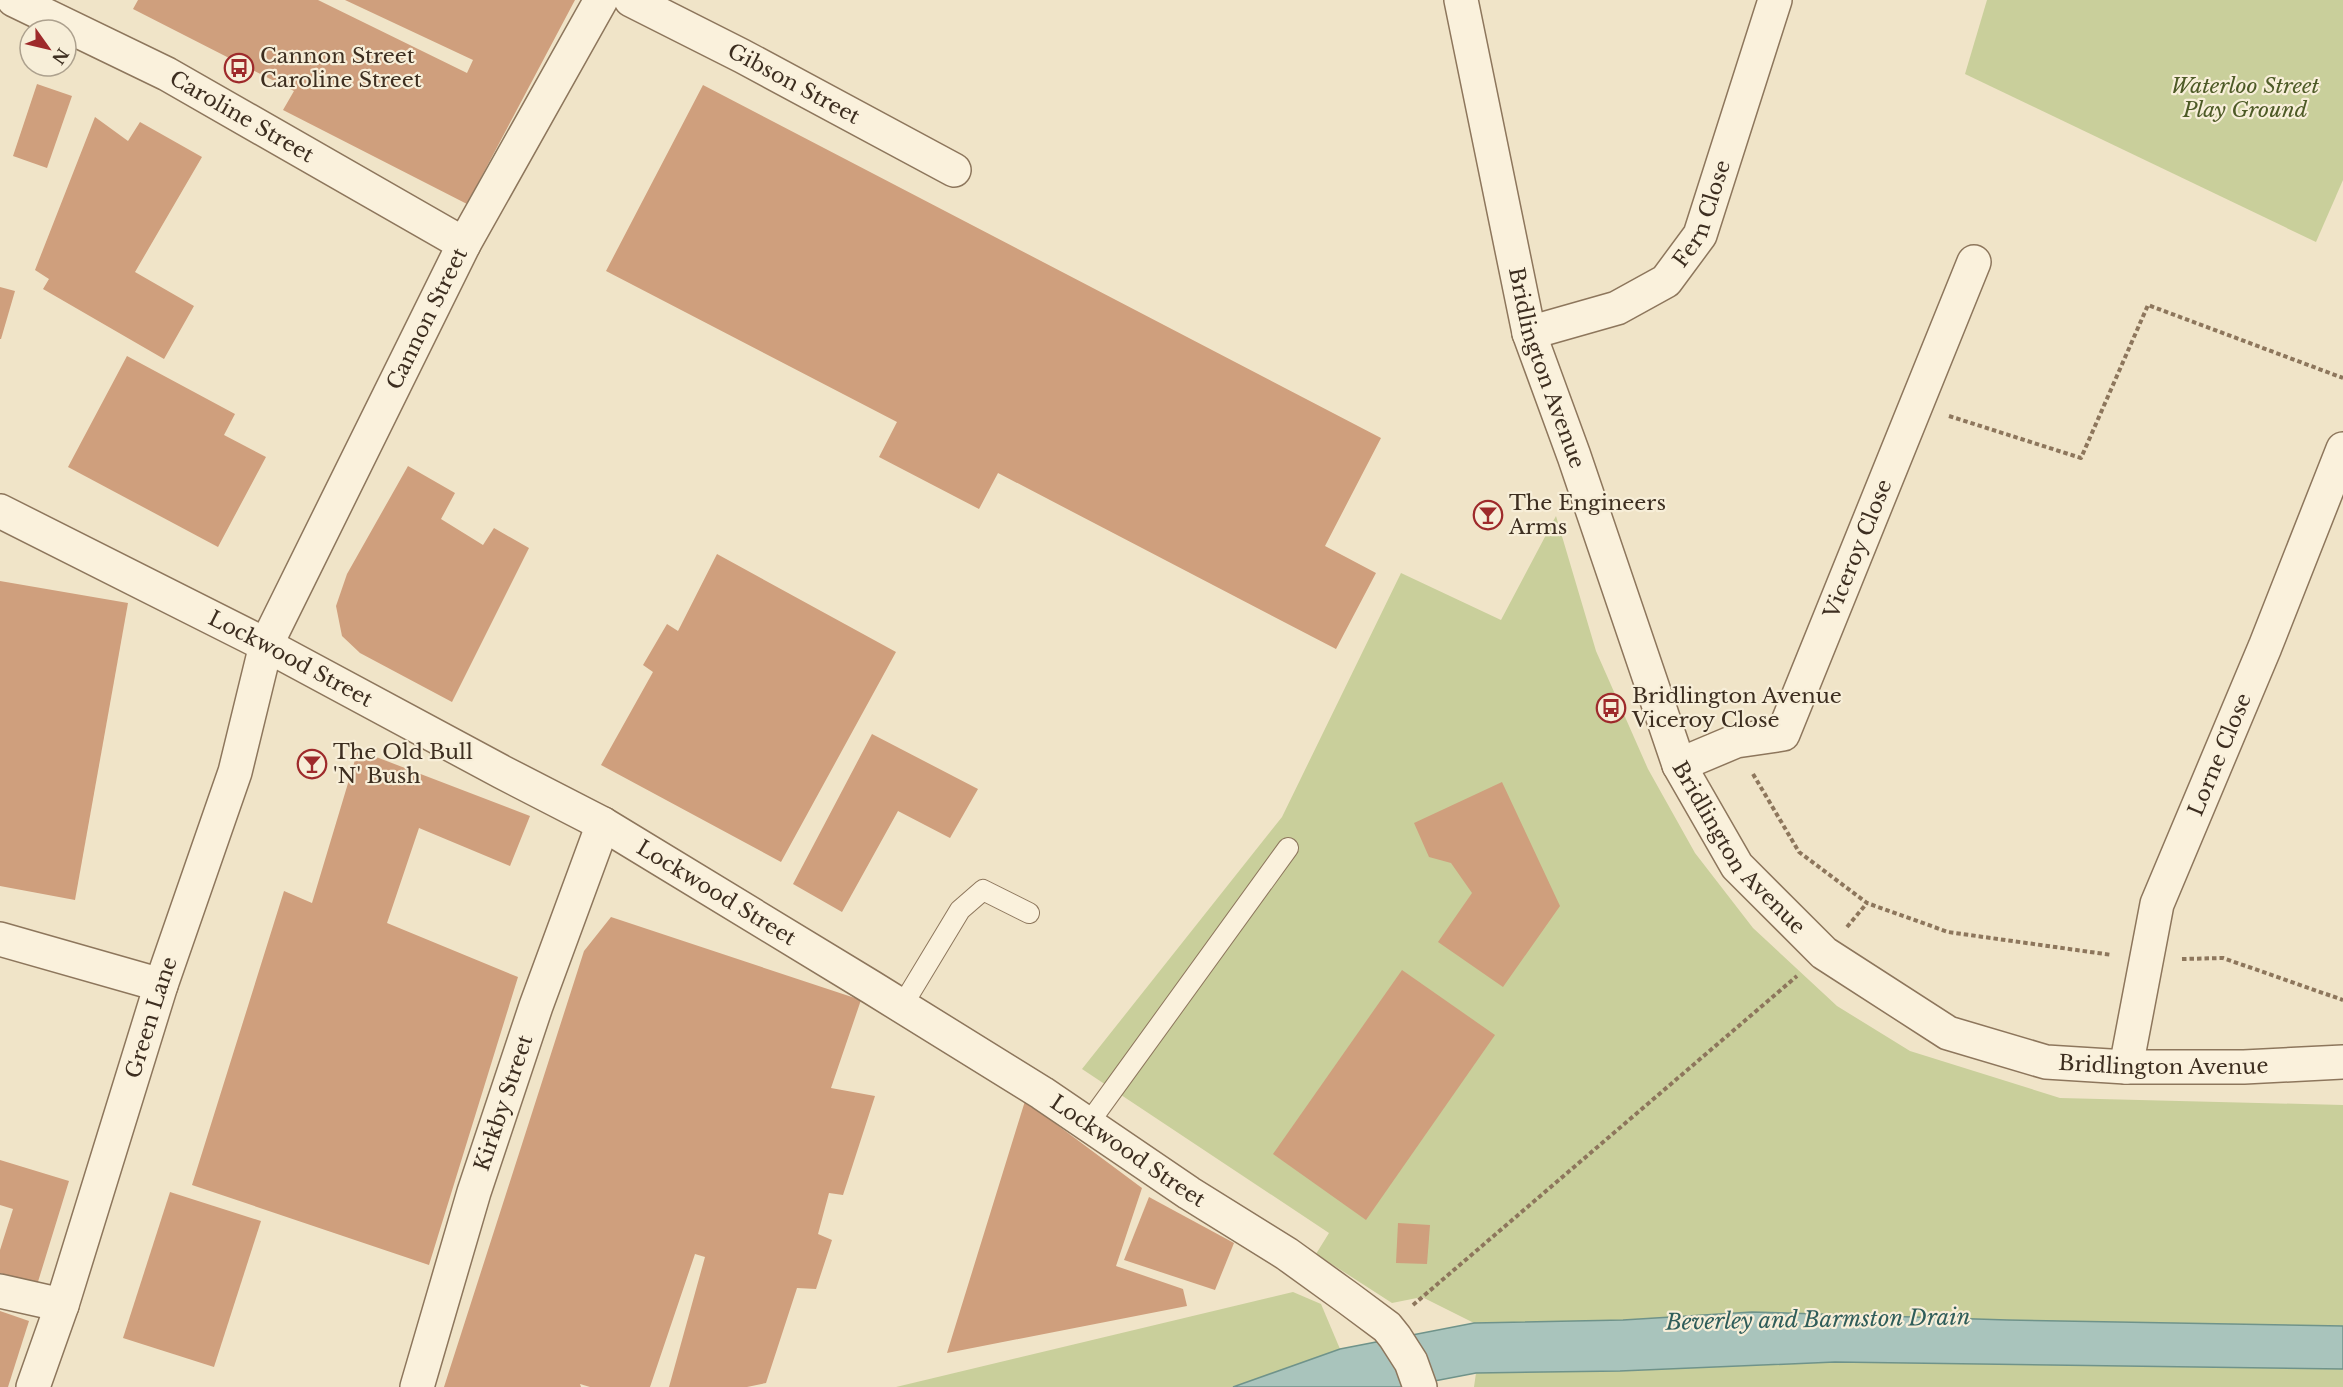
<svg xmlns="http://www.w3.org/2000/svg" width="2343" height="1387" font-family="'Libre Baskerville',serif">
  <style>
    .green { fill: #c9cf9b }
    .water { fill: #a9c4bc; stroke: #6f938a; stroke-width: 1.5 }
    .building { fill: #cf9f7d }
    .lines { fill: none; stroke-linecap: round; stroke-linejoin: round }
    .lane-casing { stroke: #8d765c; stroke-width: 22 }
    .street-casing { stroke: #8d765c; stroke-width: 36 }
    .path { stroke: #8d765c; stroke-width: 4; stroke-dasharray: 4.5 3; stroke-linecap: butt }
    .lane { stroke: #faf1dc; stroke-width: 20 }
    .street { stroke: #faf1dc; stroke-width: 33 }
    .labels { text-anchor: middle; stroke-width: 4.5; stroke-linejoin: round; paint-order: stroke }
    .poi-label { font-size: 21px; fill: #3d2e20; stroke: #f7eed8; text-anchor: start }
    .street-label { font-size: 21px; fill: #3d2e20; stroke: #f7eed8 }
    .park-label { font-size: 21px; font-style: italic; fill: #4d5a26; stroke: #f7eed8 }
    .water-label { font-size: 22px; font-style: italic; fill: #2f5d5a; stroke: #f7eed8 }
  </style>
  <rect width="100%" height="100%" fill="#f0e4c8"/>
  <g class="green">
    <polygon points="1987,0 2343,0 2343,180 2316,242 1965,74"/>
    <polygon points="1556,516 1596,651 1648,769 1695,853 1753,928 1837,1006 1910,1051 2060,1098 2343,1105 2343,1326 2008,1320 1752,1312 1623,1320 1474,1323 1422,1297 1392,1303 1316,1254 1329,1233 1082,1069 1282,817 1401,573 1501,620"/>
    <polygon points="1293,1292 1321,1304 1340,1349 1233,1387 896,1387"/>
    <polygon points="1835,1362 2343,1369 2343,1387 1474,1387 1476,1373 1620,1371"/>
  </g>
  <polygon class="water" points="1752,1312 2008,1320 2343,1326 2343,1369 1835,1362 1620,1371 1476,1373 1403,1387 1233,1387 1340,1349 1474,1323 1623,1320"/>
  <g class="building">
    <polygon points="138,0 318,0 467,73 473,60 345,0 575,0 467,204 283,110 294,91 133,9"/>
    <polygon points="37,84 72,96 47,168 13,156"/>
    <polygon points="703,85 1381,438 1325,546 1376,573 1336,649 998,473 979,509 879,457 897,422 606,271"/>
    <polygon points="95,117 128,141 140,122 202,157 135,272 194,306 164,359 43,289 49,279 35,270"/>
    <polygon points="0,287 15,291 1,339 0,339"/>
    <polygon points="127,356 235,414 224,435 266,457 218,547 68,467"/>
    <polygon points="408,466 455,493 441,519 483,545 494,528 529,548 452,702 360,653 342,636 336,606 347,574"/>
    <polygon points="717,554 896,652 781,862 601,765 653,672 643,665 667,624 678,631"/>
    <polygon points="0,581 128,603 75,900 0,886"/>
    <polygon points="872,734 978,789 950,838 898,811 842,912 793,884"/>
    <polygon points="358,750 530,816 510,866 419,828 387,923 518,977 429,1265 192,1185 284,891 312,903"/>
    <polygon points="1502,782 1560,906 1503,987 1438,942 1472,893 1451,863 1429,857 1414,823"/>
    <polygon points="611,917 861,1000 831,1088 875,1096 843,1195 829,1193 818,1234 832,1240 816,1289 797,1288 766,1383 747,1387 669,1387 705,1257 695,1254 650,1387 590,1387 580,1384 581,1387 444,1387 584,951"/>
    <polygon points="1402,970 1495,1035 1366,1220 1273,1154"/>
    <polygon points="1025,1101 1142,1188 1116,1266 1183,1289 1187,1306 947,1353"/>
    <polygon points="0,1160 69,1181 37,1285 0,1273 0,1250 13,1209 0,1205"/>
    <polygon points="170,1192 261,1221 214,1367 123,1338"/>
    <polygon points="1149,1197 1234,1243 1215,1290 1124,1260"/>
    <polygon points="1398,1223 1430,1225 1427,1264 1396,1263"/>
    <polygon points="0,1311 29,1321 8,1387 0,1387"/>
  </g>
  <g class="lines">
    <g class="lane-casing">
      <g id="lane">
        <polyline points="902,1006 960,910 983,890 1029,913"/>
        <polyline points="1088,1124 1288,848"/>
      </g>
    </g>
    <g class="street-casing">
      <g id="street">
        <path id="s1" d="M14,0L167,74L464,244"/>
        <path id="s2" d="M631,0L742,56L954,170"/>
        <path id="s3" d="M1461,0L1529,333L1574,456L1679,765L1737,866L1824,953L1948,1033L2046,1062L2126,1067H2244L2343,1062"/>
        <path id="s4" d="M1529,333L1617,308L1666,281L1700,235L1775,0"/>
        <path id="s5" d="M0,511L266,645L502,772L603,824L871,987L1042,1093L1189,1193L1287,1254L1348,1298L1387,1327L1395,1337L1411,1362L1420,1387"/>
        <path id="s6" d="M1679,765L1736,741L1783,734L1974,262"/>
        <polyline points="0,939 161,985"/>
        <path id="s7" d="M2126,1067L2157,904L2265,647L2343,449"/>
        <polyline points="0,1291 62,1305"/>
        <path id="s8" d="M33,1387L62,1305L161,985L235,772L266,645L464,244L601,0"/>
        <path id="s9" d="M417,1387L474,1192L536,1006L603,824"/>
      </g>
    </g>
    <g class="path">
      <polyline points="1949,416 2081,458 2148,305 2343,378"/>
      <polyline points="1753,774 1799,852 1867,903 1948,932 2112,955"/>
      <polyline points="1847,927 1867,903"/>
      <polyline points="2182,959 2223,958 2343,1000"/>
      <polyline points="1413,1305 1797,976"/>
    </g>
    <use href="#lane" class="lane"/>
    <use href="#street" class="street"/>
  </g>
  <defs>
    <g id="bus-ring" transform="scale(1.5)"><circle r="9.5" fill="#f7eed8" stroke="#9e2a2b" stroke-width="1.5"/><path d="M-5-6H5V4H4V6H2V4H-2V6H-4V4H-5ZM-3.5-4V0h7V-4ZM-3.5 1.2v1.5H-2V1.2ZM2 1.2v1.5H3.5V1.2Z" fill="#9e2a2b"/></g>
    <g id="bar-ring" transform="scale(1.5)"><circle r="9.5" fill="#f7eed8" stroke="#9e2a2b" stroke-width="1.5"/><path d="M-6-5H6L.8 .8V4.5H3.5V6h-7V4.5H-.8V.8Z" fill="#9e2a2b"/></g>
  </defs>
  <g fill-rule="evenodd">
    <use href="#bus-ring" x="239" y="68"/>
    <use href="#bar-ring" x="1488" y="515"/>
    <use href="#bus-ring" x="1611" y="708"/>
    <use href="#bar-ring" x="312" y="764"/>
  </g>
  <g class="labels">
    <g class="poi-label">
      <text x="260" y="63">Cannon Street<tspan x="260" dy="24">Caroline Street</tspan></text>
      <text x="1509" y="510">The Engineers<tspan x="1509" dy="24">Arms</tspan></text>
      <text x="1632" y="703">Bridlington Avenue<tspan x="1632" dy="24">Viceroy Close</tspan></text>
      <text x="333" y="759">The Old Bull<tspan x="333" dy="24">'N' Bush</tspan></text>
    </g>
    <g class="street-label">
      <text dy="7" stroke="none"><textPath href="#s2" startOffset="183">Gibson Street</textPath></text>
      <text dy="7" stroke="none"><textPath href="#s1" startOffset="256">Caroline Street</textPath></text>
      <text dy="7" stroke="none"><textPath href="#s4" startOffset="225">Fern Close</textPath></text>
      <text dy="7" stroke="none"><textPath href="#s8" startOffset="1142">Cannon Street</textPath></text>
      <text dy="7" stroke="none"><textPath href="#s3" startOffset="378">Bridlington Avenue</textPath></text>
      <text dy="7" stroke="none"><textPath href="#s6" startOffset="309">Viceroy Close</textPath></text>
      <text dy="7" stroke="none"><textPath href="#s5" startOffset="326">Lockwood Street</textPath></text>
      <text dy="7" stroke="none"><textPath href="#s7" startOffset="328">Lorne Close</textPath></text>
      <text dy="7" stroke="none"><textPath href="#s3" startOffset="900">Bridlington Avenue</textPath></text>
      <text dy="7" stroke="none"><textPath href="#s5" startOffset="812">Lockwood Street</textPath></text>
      <text dy="7" stroke="none"><textPath href="#s8" startOffset="388">Green Lane</textPath></text>
      <text dy="7" stroke="none"><textPath href="#s3" startOffset="1404">Bridlington Avenue</textPath></text>
      <text dy="7" stroke="none"><textPath href="#s9" startOffset="297">Kirkby Street</textPath></text>
      <text dy="7" stroke="none"><textPath href="#s5" startOffset="1298">Lockwood Street</textPath></text>
    </g>
    <g class="park-label">
      <text x="2245" y="93">Waterloo Street<tspan x="2245" dy="24">Play Ground</tspan></text>
    </g>
    <g class="water-label">
      <text transform="translate(1818 1319) rotate(-1)" y="8">Beverley and Barmston Drain</text>
    </g>
  </g>
  <g transform="translate(48 48) rotate(124)"><circle r="28" fill="#f7eed8" stroke="#ada18e" stroke-width="1.5"/>
  <path d="M0-4.5L10 22L0 15L-10 22Z" fill="#9e2a2b"/>
  <text y="-9" font-size="16" font-weight="bold" text-anchor="middle" fill="#3d2e20">N</text>
  </g>
</svg>
